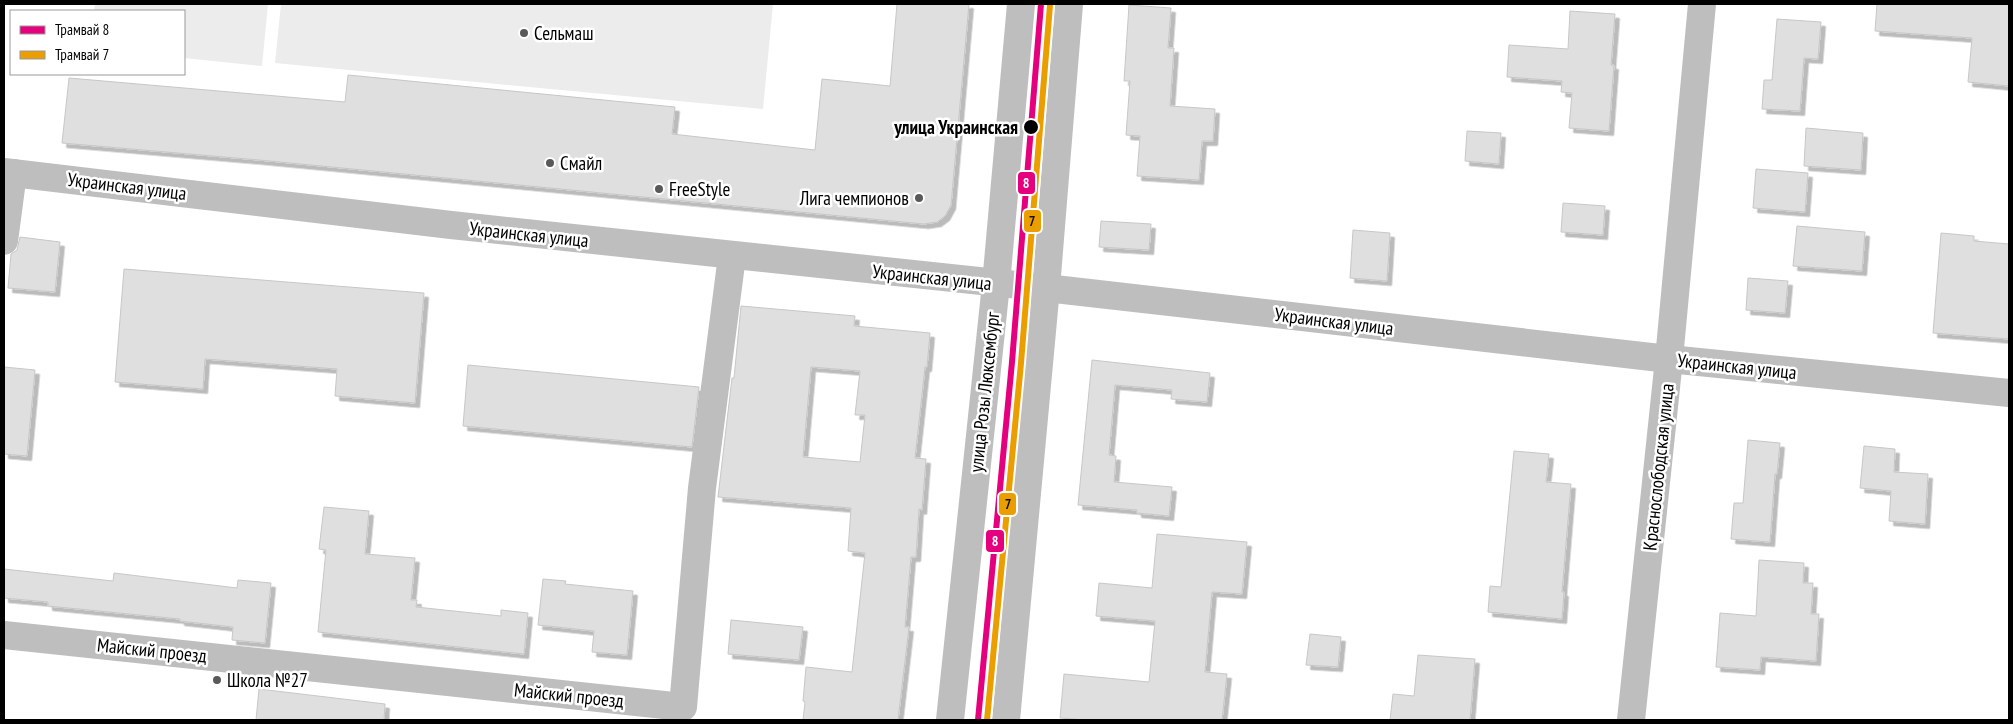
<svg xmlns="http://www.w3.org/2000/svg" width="2013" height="724" font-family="'PT Sans Narrow',sans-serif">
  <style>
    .green { fill: #ececec }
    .building { fill: #dfdfdf; stroke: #c7c7c7; fill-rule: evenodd; filter: url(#shadow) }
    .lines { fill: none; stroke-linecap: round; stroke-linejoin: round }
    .minor { stroke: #bebebe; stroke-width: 28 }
    .tertiary { stroke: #bebebe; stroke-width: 28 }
    .tram-1-casing { stroke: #fff; stroke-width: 10 }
    .tram-2-casing { stroke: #fff; stroke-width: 10 }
    .tram-1 { stroke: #e5007d; stroke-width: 6 }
    .tram-2 { stroke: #eb9e00; stroke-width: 6 }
    .poi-dot { fill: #595959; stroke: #fff; stroke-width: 2 }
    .stop-dot { fill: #000; stroke: #fff; stroke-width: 2 }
    .labels { text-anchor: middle; stroke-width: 5; stroke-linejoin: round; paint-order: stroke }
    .poi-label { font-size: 19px; fill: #000; stroke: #fff; text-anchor: start }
    .stop-label { font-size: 19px; font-weight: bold; fill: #000; stroke: #fff; text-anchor: end }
    .street-label { font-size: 19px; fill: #000; stroke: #fff }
    .line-badge { stroke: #fff; stroke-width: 2 }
    .badge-label { font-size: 14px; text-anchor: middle; font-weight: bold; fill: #fff }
    .pale-badge-label { font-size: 14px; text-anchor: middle; font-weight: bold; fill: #111 }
  </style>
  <defs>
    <filter id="shadow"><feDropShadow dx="4.5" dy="4.5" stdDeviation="0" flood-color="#0004"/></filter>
  </defs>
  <rect width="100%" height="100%" fill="#fff"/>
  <g class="green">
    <polygon points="95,4 268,4 262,66 184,58 184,11 94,11"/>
    <polygon points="281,4 773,4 763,109 275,63"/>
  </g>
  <g class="building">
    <polygon points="897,4 969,4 951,205 945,216 937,222 924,224 259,160 62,143 69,78 345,102 348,75 675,107 672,134 815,150 822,79 890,86"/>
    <polygon points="1877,4 2009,4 2009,86 1968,82 1972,38 1875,31"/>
    <polygon points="1129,5 1171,8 1168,48 1174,48 1170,106 1215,109 1213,141 1202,141 1199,180 1137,176 1140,136 1126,135 1130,81 1124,81"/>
    <polygon points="1570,11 1615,14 1611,65 1614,65 1609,131 1569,128 1572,93 1561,92 1562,81 1507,77 1509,45 1568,49"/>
    <polygon points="1777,19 1821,22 1818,59 1804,58 1800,111 1762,109 1764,80 1772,80"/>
    <polygon points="1806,128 1863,133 1861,170 1804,166"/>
    <polygon points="1467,131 1501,133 1499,164 1465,161"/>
    <polygon points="1756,169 1808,173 1805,212 1753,208"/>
    <polygon points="1563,203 1605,206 1603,235 1561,232"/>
    <polygon points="1101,221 1151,224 1149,250 1099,247"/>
    <polygon points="1797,226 1865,232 1862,271 1793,266"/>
    <polygon points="1353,230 1390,233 1387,281 1350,278"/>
    <polygon points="1941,233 1974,236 1974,241 2009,244 2009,339 1933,333"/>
    <polygon points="20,237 60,242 55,292 8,288 11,254 17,250"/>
    <polygon points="124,269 424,293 415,403 335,396 337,369 205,359 203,389 115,382"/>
    <polygon points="1748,278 1788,281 1785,313 1746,310"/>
    <path d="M741,306L855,316L854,326L930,333L927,367H925L915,458L926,459L922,510L919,509L916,557H911L905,627H909L898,720H803L805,702L803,701L806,667L852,672L865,553L848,551L851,508L718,497L732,378H734ZM811,367L860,371L855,415H865L860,462L803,457Z"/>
    <polygon points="1092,360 1210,373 1207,402 1171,399 1172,390 1115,385 1109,455 1116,456 1114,482 1172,487 1169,516 1137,513 1137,510 1078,505"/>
    <polygon points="468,365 699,387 692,447 463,426"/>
    <polygon points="4,367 35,370 27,456 4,454"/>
    <polygon points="1748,440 1780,443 1777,474 1775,474 1770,542 1731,539 1734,503 1743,503"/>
    <polygon points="1864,446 1895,449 1894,472 1928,474 1925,524 1889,521 1891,491 1860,488"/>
    <polygon points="1514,451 1549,454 1546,482 1571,484 1562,592 1564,592 1562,619 1488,612 1490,586 1501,587"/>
    <polygon points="324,507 369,511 365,554 415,558 411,600 417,600 416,607 501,616 501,610 528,613 524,654 318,632 326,550 319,549"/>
    <polygon points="1157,534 1247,542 1242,594 1212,592 1205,672 1227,674 1222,720 1085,720 1060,718 1064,674 1149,682 1155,621 1096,616 1099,583 1152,588"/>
    <polygon points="1759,560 1804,563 1803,583 1813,583 1811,614 1819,614 1816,661 1761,657 1760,670 1716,667 1720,613 1756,616"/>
    <polygon points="4,569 113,581 114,573 237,588 238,580 271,583 265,643 232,640 233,627 180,621 180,619 48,606 48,602 4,598"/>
    <polygon points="543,579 566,581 565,584 633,591 627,655 592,652 594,631 538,625"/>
    <polygon points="731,620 803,627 799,660 728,654"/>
    <polygon points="1310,634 1341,637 1338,667 1306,665"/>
    <polygon points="1418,655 1475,659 1470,720 1390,720 1393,694 1414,696"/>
    <polygon points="259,689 385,704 384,720 256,720"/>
  </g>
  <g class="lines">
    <g class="minor">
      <polyline points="4,241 13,173"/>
      <polyline points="4,635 683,707 702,488 732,256"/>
      <polyline points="1631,720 1669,359 1702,4"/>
    </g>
    <g class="tertiary">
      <polyline points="4,172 451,225 1046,288 1669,359 2009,393"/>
      <polyline points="950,720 996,284 1021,4"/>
      <polyline points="1006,720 1046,288 1069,4"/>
    </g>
    <g class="tram-1-casing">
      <polyline id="tram-1" points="978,720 1012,362 1041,4"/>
    </g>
    <g class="tram-2-casing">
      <polyline id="tram-2" points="987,720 1021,363 1050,5"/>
    </g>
    <use href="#tram-1" class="tram-1"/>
    <use href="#tram-2" class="tram-2"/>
  </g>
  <g class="poi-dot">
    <circle cx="524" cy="33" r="5"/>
    <circle cx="550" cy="163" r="5"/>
    <circle cx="659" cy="189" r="5"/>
    <circle cx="919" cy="198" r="5"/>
    <circle cx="217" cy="680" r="5"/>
  </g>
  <circle class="stop-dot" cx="1031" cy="127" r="8"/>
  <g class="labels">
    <g class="poi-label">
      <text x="534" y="40">Сельмаш</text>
      <text x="560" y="170">Смайл</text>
      <text x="669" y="196">FreeStyle</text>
      <text x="909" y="205" text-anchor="end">Лига чемпионов</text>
      <text x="227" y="687">Школа №27</text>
    </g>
    <g class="stop-label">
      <text x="1018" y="134">улица Украинская</text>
    </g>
    <g class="street-label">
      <text transform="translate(127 186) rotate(7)" y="7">Украинская улица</text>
      <text transform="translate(529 234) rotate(6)" y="7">Украинская улица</text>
      <text transform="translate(932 277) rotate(6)" y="7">Украинская улица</text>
      <text transform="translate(1334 321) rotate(7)" y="7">Украинская улица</text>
      <text transform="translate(1737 366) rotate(6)" y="7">Украинская улица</text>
      <text transform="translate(984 392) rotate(-84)" y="7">улица Розы Люксембург</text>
      <text transform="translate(1658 467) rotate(-84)" y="7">Краснослободская улица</text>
      <text transform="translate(152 650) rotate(6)" y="7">Майский проезд</text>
      <text transform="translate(569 695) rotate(6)" y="7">Майский проезд</text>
    </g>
  </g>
  <g class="line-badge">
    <rect x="1017" y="171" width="19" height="24" rx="5" fill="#e5007d"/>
    <rect x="1023" y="209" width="19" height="24" rx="5" fill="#eb9e00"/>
    <rect x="998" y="492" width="19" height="24" rx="5" fill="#eb9e00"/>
    <rect x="985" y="529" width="20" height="24" rx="5" fill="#e5007d"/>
  </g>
  <g class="badge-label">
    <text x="1026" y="188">8</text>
    <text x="995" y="546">8</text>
  </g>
  <g class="pale-badge-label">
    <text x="1032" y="226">7</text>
    <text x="1008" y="509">7</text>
  </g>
  <rect width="2013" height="724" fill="none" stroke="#000000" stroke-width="10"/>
  <rect x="10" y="10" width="175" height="65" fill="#ffffff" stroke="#999999"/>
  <rect x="20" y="26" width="25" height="8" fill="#e5007d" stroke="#999999"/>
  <text x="55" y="35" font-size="15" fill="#000000">Трамвай 8</text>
  <rect x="20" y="51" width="25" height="8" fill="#eb9e00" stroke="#999999"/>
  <text x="55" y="60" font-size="15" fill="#000000">Трамвай 7</text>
</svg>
